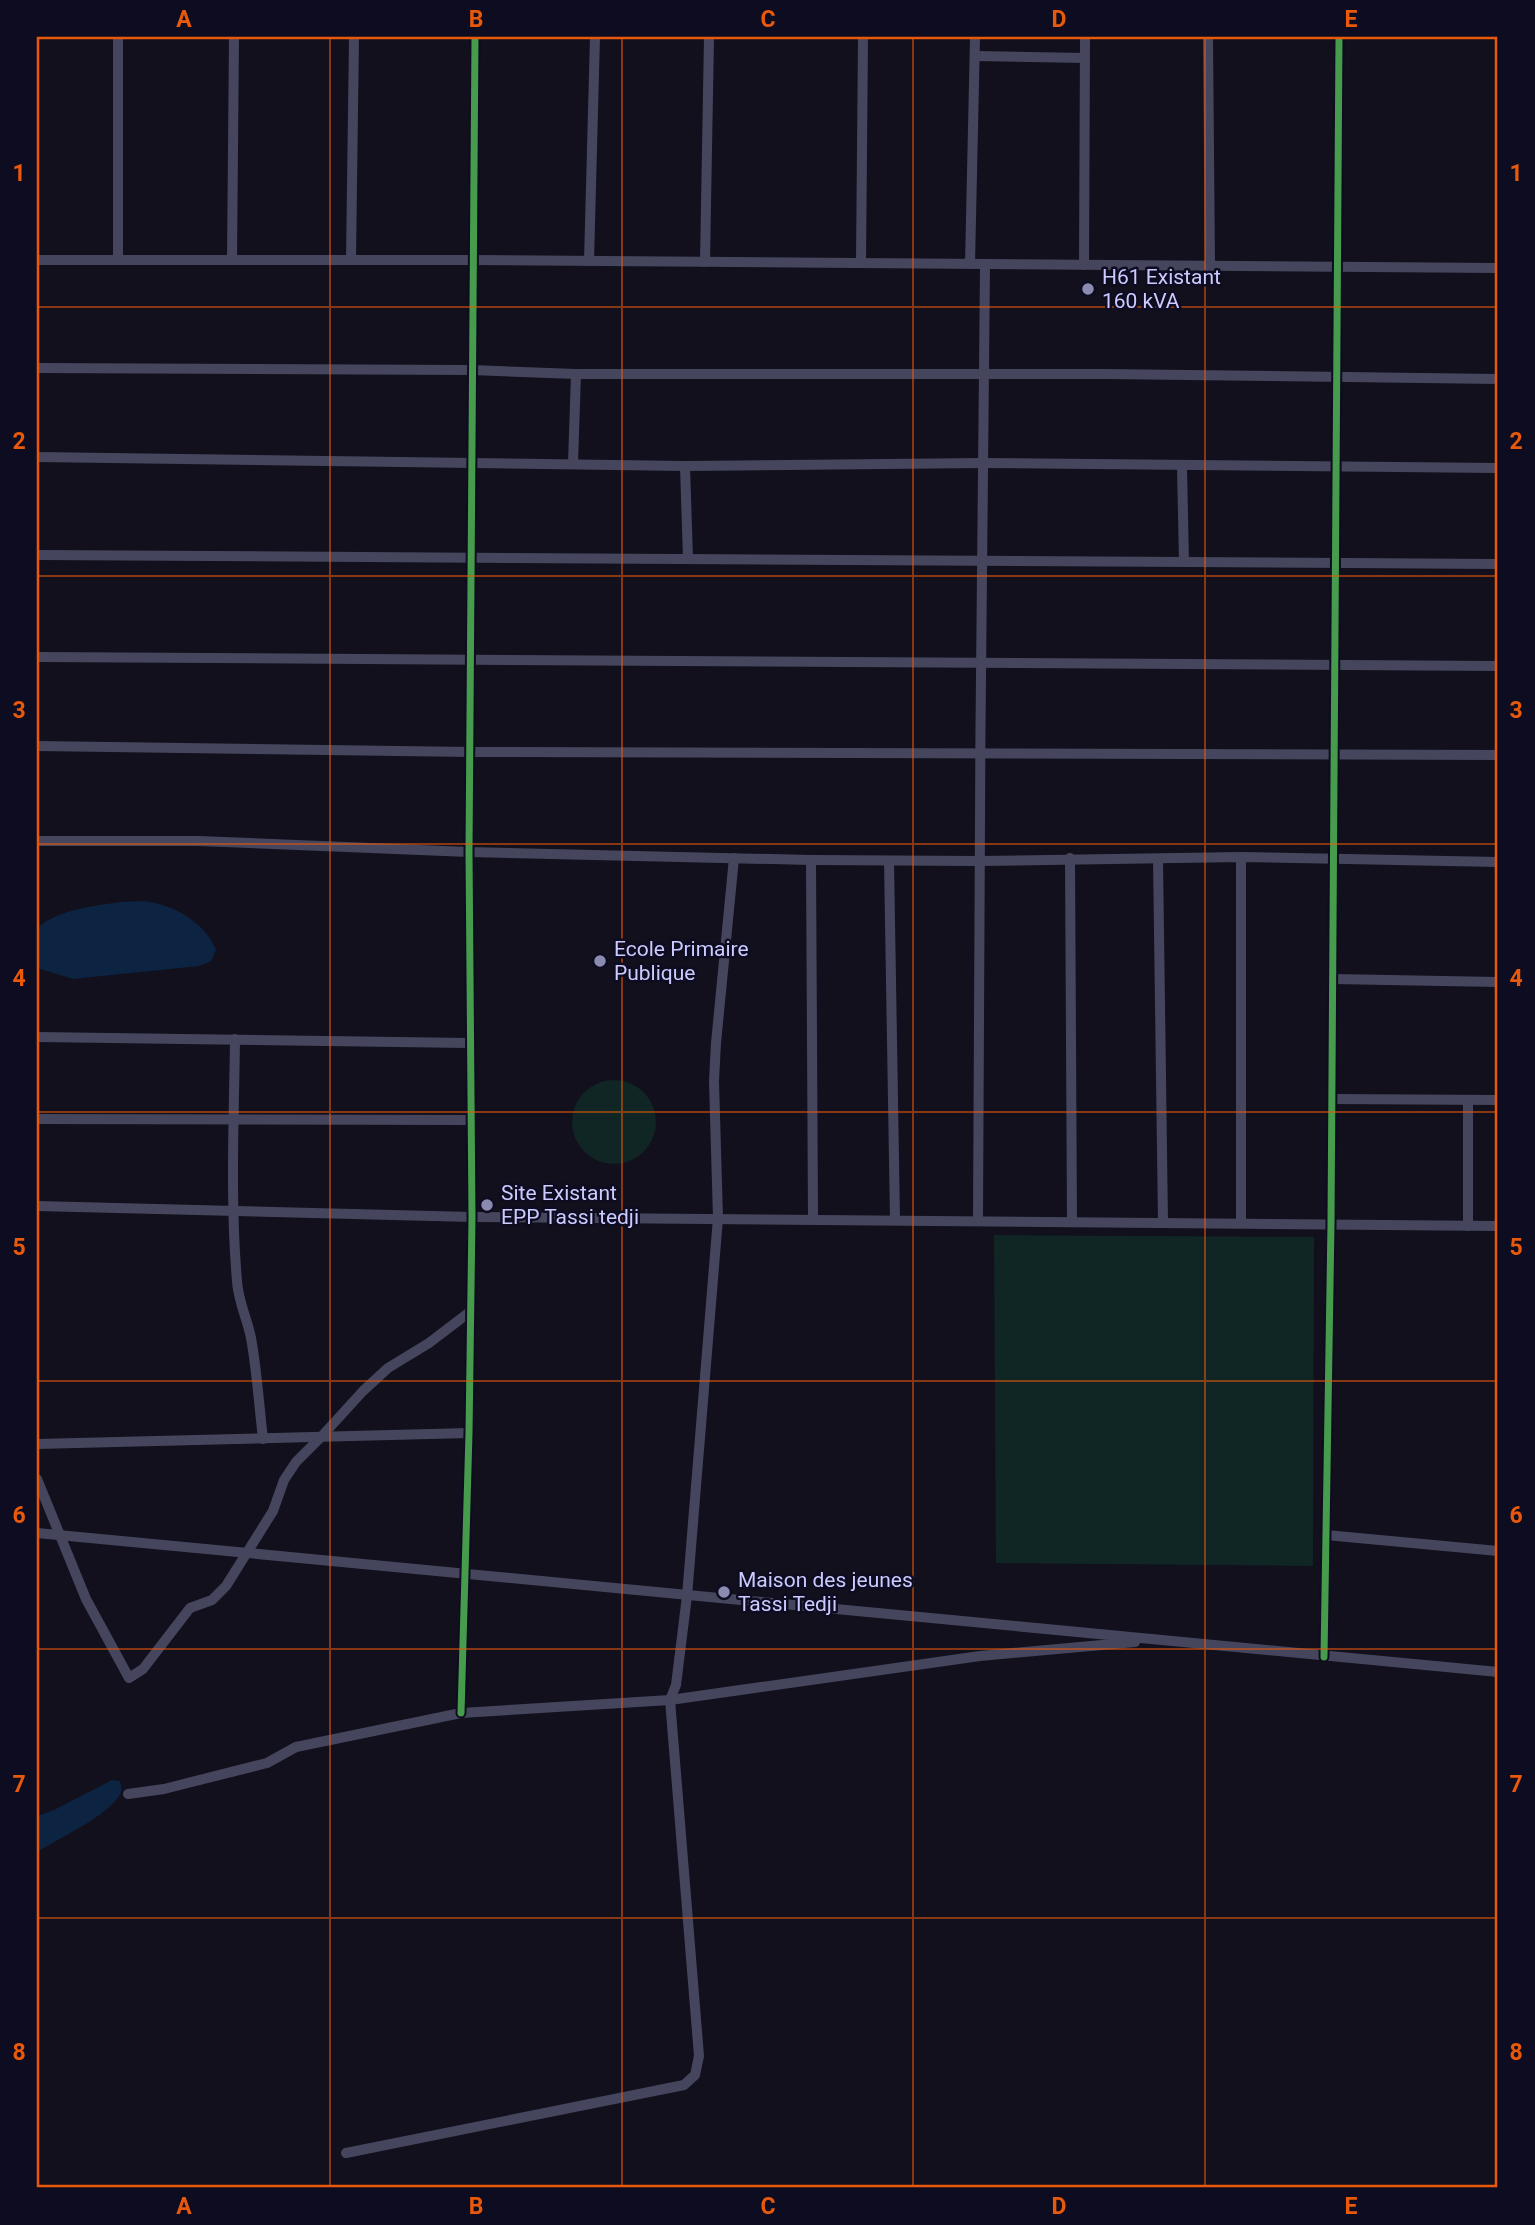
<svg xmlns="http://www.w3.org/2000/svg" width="1535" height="2225" font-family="Roboto,sans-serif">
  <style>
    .green { fill: #0f2625 }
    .water { fill: #0c2341 }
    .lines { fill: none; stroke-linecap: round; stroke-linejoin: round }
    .street { stroke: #45465d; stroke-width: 10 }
    .cycleway-casing { stroke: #0e0c20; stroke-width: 11 }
    .cycleway { stroke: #469c4c; stroke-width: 7 }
    .grid { fill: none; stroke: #e8590c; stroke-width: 2; stroke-opacity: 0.55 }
    .poi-dot { fill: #8b8ab0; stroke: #0e0c20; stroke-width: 2.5 }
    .labels { text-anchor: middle; stroke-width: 5; stroke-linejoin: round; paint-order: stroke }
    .poi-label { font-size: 21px; fill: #cccbff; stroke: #0e0c20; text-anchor: start }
    .neatline { fill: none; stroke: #e8590c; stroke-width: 2.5 }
    .grid-label { font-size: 23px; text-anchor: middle; font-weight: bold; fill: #e8590c }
  </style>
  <rect width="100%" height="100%" fill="#12101c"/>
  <g class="green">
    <circle cx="614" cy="1122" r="42"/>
    <polygon points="994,1235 1314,1237 1313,1566 996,1563"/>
  </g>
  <g class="water">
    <path d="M122,902C131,902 141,900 150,902C176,906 207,925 216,950L211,961L199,966L73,979L37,968V929C54,910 98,905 122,902Z"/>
    <path d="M112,1780L120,1781C121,1786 123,1791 119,1796C107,1816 58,1839 37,1852V1816L54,1810Z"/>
  </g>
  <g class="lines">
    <g class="street">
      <polyline points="118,37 118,260"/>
      <polyline points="1208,37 1210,267"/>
      <polyline points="975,56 1085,58"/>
      <polyline points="37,260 473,260 1498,268"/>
      <polyline points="232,260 234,37"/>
      <polyline points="351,260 354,37"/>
      <polyline points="589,261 595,37"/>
      <polyline points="705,262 709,37"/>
      <polyline points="861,263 863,37"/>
      <polyline points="970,264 975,37"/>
      <polyline points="1084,265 1085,37"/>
      <polyline points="37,368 472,370 576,374 1105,374 1498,379"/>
      <polyline points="37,457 685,466 982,463 1498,468"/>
      <polyline points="573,463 576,374"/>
      <polyline points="685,466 688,559"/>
      <polyline points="1182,467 1184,562"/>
      <polyline points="37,555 1498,564"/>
      <polyline points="37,657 1498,666"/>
      <polyline points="37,746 470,752 1498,755"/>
      <polyline points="37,841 198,841 469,852 811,860 979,861 1241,857 1498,862"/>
      <polyline points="1241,857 1241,1223"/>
      <polyline points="1070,858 1072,1222"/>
      <polyline points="1158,859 1163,1222"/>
      <polyline points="811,860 813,1219"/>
      <polyline points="889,861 895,1220"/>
      <polyline points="1333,979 1498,982"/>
      <polyline points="37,1037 469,1043"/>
      <path d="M235,1039C234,1119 230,1200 237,1281C238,1301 247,1318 251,1338C257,1371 259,1405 263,1439"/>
      <polyline points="1332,1099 1498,1100"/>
      <polyline points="1468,1100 1468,1226"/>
      <polyline points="37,1119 470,1120"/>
      <polyline points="37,1206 472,1217 1498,1226"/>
      <path d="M978,1220C979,902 981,583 985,265"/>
      <polyline points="37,1444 469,1433"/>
      <polyline points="37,1479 86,1599 129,1678 143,1669 190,1608 212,1600 226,1586 273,1511 284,1480 296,1462 321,1437 363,1391 388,1368 429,1343 471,1311"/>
      <polyline points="37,1533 1498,1672"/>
      <polyline points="1326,1535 1498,1551"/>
      <polyline points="1324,1657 1331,1224 1339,37"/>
      <polyline points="461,1713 469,1433 472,1217 469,852 475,37"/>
      <polyline points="128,1794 164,1789 267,1763 296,1747 461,1713 670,1700 980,1656 1135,1642"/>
      <polyline points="346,2153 684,2085 695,2075 699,2056 670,1700 676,1685 687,1596 718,1218 714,1081 716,1043 734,858"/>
    </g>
    <g class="cycleway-casing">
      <g id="cycleway">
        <polyline points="1324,1657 1331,1224 1339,37"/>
        <polyline points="461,1713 469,1433 472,1217 469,852 475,37"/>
      </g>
    </g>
    <use href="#cycleway" class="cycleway"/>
  </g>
  <path class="grid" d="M330,37V2188M622,37V2188M913,37V2188M1205,37V2188M37,307H1498M37,576H1498M37,844H1498M37,1112H1498M37,1381H1498M37,1649H1498M37,1918H1498"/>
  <g class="poi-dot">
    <circle cx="1088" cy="289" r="7"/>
    <circle cx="600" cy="961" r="7"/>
    <circle cx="487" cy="1205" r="7"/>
    <circle cx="724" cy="1592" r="7"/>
  </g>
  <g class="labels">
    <g class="poi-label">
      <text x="1102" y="284">H61 Existant<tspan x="1102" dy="24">160 kVA</tspan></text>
      <text x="614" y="956">Ecole Primaire<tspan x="614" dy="24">Publique</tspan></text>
      <text x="501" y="1200">Site Existant<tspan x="501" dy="24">EPP Tassi tedji</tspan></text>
      <text x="738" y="1587">Maison des jeunes<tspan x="738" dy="24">Tassi Tedji</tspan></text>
    </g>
  </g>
  <rect width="1535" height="2225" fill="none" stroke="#0e0c20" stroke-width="77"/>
  <rect x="38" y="38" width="1458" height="2148" class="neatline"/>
  <g class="grid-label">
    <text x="184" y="27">A</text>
    <text x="476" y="27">B</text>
    <text x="768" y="27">C</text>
    <text x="1059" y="27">D</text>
    <text x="1351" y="27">E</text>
    <text x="19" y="181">1</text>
    <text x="1516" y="181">1</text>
    <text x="19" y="449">2</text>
    <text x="1516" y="449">2</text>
    <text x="19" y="718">3</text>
    <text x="1516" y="718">3</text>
    <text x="19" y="986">4</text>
    <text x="1516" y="986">4</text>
    <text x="19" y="1255">5</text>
    <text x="1516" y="1255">5</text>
    <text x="19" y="1523">6</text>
    <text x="1516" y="1523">6</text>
    <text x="19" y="1792">7</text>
    <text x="1516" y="1792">7</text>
    <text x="19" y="2060">8</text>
    <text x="1516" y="2060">8</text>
    <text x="184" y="2214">A</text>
    <text x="476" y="2214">B</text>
    <text x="768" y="2214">C</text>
    <text x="1059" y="2214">D</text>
    <text x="1351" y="2214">E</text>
  </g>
</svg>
